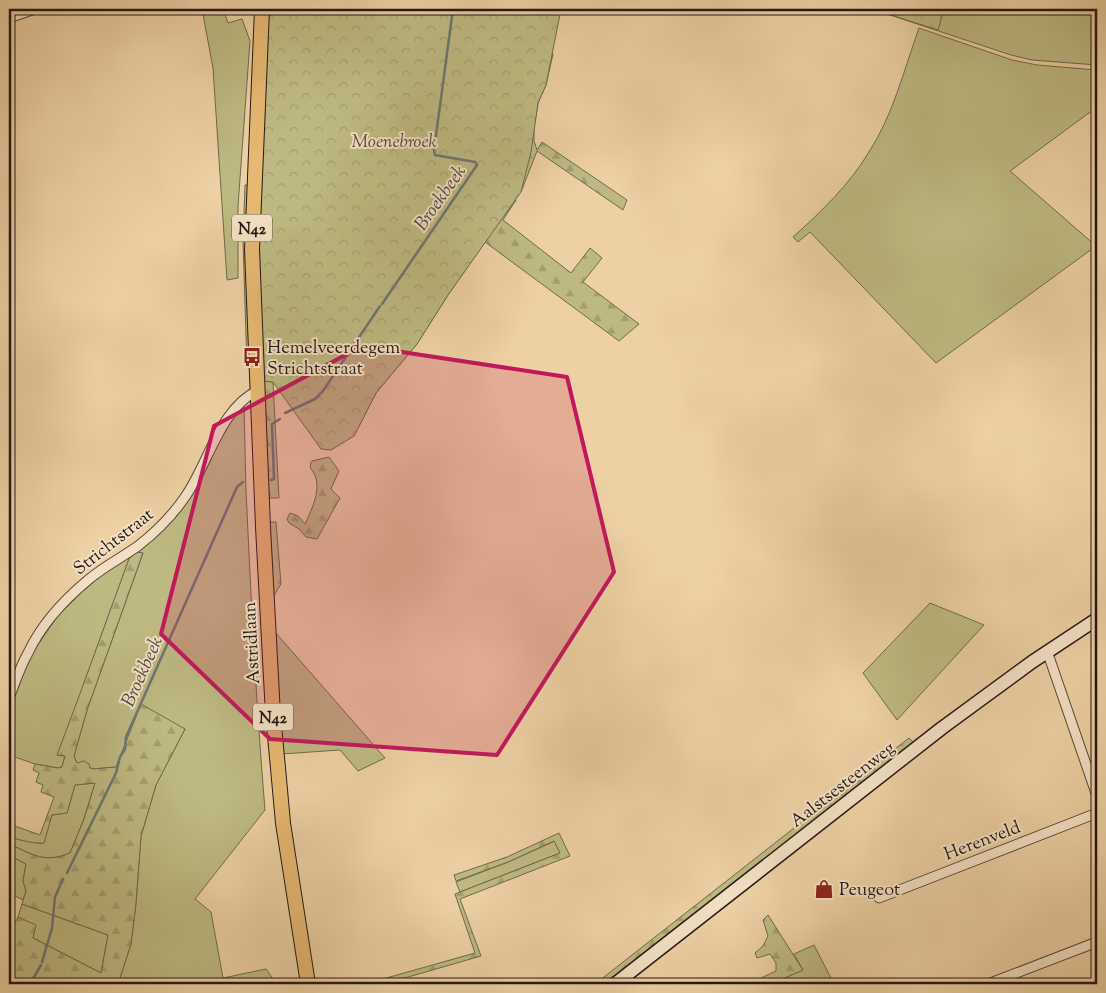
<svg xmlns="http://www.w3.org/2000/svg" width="1106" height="993" font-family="'Sorts Mill Goudy',serif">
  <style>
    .green { fill: #beb982; stroke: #72684b }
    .forest { fill: url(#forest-firs); stroke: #72684b }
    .park { fill: url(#park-crowns); stroke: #72684b }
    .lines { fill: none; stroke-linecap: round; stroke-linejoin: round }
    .stream { stroke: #6d7672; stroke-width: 2.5 }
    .minor-casing { stroke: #584638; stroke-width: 11 }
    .secondary-casing { stroke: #261814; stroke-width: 15 }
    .primary-casing { stroke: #261814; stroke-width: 16 }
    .minor { stroke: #f3e0c4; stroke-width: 9 }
    .secondary { stroke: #f3e0c4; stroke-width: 12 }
    .primary { stroke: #e6b872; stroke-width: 14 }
    .marked { fill: #c2185b; fill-opacity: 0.2; stroke: #c2185b; stroke-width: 4; stroke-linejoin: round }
    .labels { text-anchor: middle; stroke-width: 4; stroke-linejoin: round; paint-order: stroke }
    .shield { fill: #f3e0c4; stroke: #645449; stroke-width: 1 }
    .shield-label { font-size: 16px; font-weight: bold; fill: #261814 }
    .park-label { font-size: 18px; font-style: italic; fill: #544835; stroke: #f3e0c4 }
    .poi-label { font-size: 18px; fill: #261814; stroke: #f3e0c4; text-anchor: start }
    .street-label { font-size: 18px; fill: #261814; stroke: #f3e0c4 }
    .water-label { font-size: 19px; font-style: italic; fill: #4a4743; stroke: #f3e0c4 }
  </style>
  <defs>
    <pattern id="forest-firs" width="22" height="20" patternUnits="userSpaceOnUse" patternTransform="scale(1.25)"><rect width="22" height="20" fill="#beb982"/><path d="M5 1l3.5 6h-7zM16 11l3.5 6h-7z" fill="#a39e6f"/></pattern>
    <pattern id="park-crowns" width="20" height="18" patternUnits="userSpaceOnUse" patternTransform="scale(1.25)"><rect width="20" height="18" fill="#beb982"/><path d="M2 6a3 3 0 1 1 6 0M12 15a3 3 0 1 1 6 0" fill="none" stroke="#a39e6f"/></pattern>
  </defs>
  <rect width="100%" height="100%" fill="#edd0a4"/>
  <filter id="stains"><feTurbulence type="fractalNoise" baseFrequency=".004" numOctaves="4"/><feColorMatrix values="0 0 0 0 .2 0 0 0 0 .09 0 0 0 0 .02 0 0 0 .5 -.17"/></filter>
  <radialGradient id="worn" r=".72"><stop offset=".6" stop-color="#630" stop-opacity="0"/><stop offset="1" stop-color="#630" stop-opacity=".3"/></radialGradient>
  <g class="green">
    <polygon points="202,9 223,9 228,23 242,19 250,41 238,206 238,278 227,280 213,68"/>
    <polygon points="872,9 1097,9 1097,65 1032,60 1011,55"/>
    <path d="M919,28L1012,60L1037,65L1097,70V107L1010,171L1096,246L936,363L810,232L798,242L793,237C822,211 849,185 869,152C893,115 904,70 919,28Z"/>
    <path d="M242,405L244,407C245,434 245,462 246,490C251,597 256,704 265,810L195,899L211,912L223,978L266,969L277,984H118L131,944L136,903L141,836L156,785L185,729L116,767L93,769L77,763L74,756L87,710L143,553L136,552L129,559L58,755L65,756L62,767L58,768L35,764L9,755V708L28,661L37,646L57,617L83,591L103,574L150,542L175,518L191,497L224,432Z"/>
    <polygon points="930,603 984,625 897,720 863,673"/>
    <polygon points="275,632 385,758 358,771 340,750 281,754"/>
    <path d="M95,783L84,819L70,853C44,864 32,854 9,844V836C19,841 30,840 41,844L52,815L67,813L75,785Z"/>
    <polygon points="555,841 560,853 460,892 456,882 508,862"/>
    <polygon points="9,855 26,864 23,881 26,891 23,900 9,893"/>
    <polygon points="22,904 108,935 101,973 33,938 18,917"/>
    <polygon points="814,945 834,984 771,984 803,970 794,954"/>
  </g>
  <g class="forest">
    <polygon points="553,54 546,85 538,103 534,128 534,141 537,150 542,142 627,200 623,210 537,151 521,192 511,189"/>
    <polygon points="245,185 250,185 254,368 247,366 243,242"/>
    <polygon points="516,200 503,220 571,273 590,248 602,258 583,282 639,324 619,341 485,242 448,295 417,344 376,393 354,436 362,400"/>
    <polygon points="262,381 273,382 279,498 269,498"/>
    <path d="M329,457L339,471L331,489L340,498L317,539L306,537L299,529L289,523L287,519L290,513L298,516L305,524C311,511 320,493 316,478C314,470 307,469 312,461Z"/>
    <polygon points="269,522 276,522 281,584 273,597"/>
    <path d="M136,552L143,553L87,710L74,756L77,763L84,761L89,764L90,768L93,769L116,767L141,704L185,729L156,785L141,836L136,903L131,944L118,984H9V934L18,917L36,925L33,938L101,973L108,935L22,904L26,891L23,881L26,864L9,855V844C32,854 44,864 70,853L84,819L95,783L75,785L67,813L52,815L44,843C36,844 16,840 9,836V824L40,835L54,797L41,792L43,785L36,782L39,773L33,770L35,764L58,768L62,767L65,756L57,755C82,690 105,624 129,559Z"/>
    <polygon points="909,738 914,743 608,984 595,984"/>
    <polygon points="559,833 570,856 460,899 481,956 384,984 365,984 475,953 455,894 560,853 554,841 508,862 456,881 454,875 507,857"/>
    <polygon points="768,915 803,970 771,984 764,984 761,978 776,971 776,963 770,954 757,958 755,953 763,946 768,936 763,920"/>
  </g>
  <g class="park">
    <polygon points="268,9 561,9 546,85 538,103 531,152 521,192 448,295 417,344 376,393 354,436 331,450 321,449 273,382 262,381 258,237"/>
    <polygon points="872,9 944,9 938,30"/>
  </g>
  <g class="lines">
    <g class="stream">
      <polyline points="382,304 477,165 475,162 435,155 434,150 453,9"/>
      <polyline points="285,413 315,399 323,391 380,306"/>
      <polyline points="271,480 274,479 272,424 280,419"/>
      <polyline points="67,873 116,773 120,757 125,749 126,737 237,487 243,482"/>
      <polyline points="42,962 52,928 55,897 63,879"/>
      <polyline points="30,984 41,965"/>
    </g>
    <g class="minor-casing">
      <g id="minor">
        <polyline points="9,18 35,9"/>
        <polyline points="1047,651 1097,796"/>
        <path d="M9,698C15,683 20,667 28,653C41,625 64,600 88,580C103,567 121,558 138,546C156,532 172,516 185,497C208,465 220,407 259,390"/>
        <polyline points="879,898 1097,813"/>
        <polyline points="988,984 1097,942"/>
      </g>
    </g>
    <g class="secondary-casing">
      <polyline id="secondary" points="615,984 942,728 1032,662 1097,619"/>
    </g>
    <g class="primary-casing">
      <polyline id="primary" points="262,9 252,249 263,527 273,715 278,768 283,823 308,984"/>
    </g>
    <use href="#minor" class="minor"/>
    <use href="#secondary" class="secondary"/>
    <use href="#primary" class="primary"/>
  </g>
  <path class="marked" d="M362,346L567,377L614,572L497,755L270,739L161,634L214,426Z"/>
  <defs>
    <g id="bus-bare" transform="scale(1.5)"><path d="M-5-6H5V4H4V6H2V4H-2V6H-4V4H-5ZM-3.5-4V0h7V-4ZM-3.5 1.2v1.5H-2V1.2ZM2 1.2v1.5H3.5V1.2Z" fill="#8f2418" stroke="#f3e0c4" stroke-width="2.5" paint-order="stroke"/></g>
    <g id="shop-bare" transform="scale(1.5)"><path d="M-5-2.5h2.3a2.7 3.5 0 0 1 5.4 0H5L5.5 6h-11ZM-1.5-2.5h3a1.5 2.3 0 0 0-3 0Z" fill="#8f2418" stroke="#f3e0c4" stroke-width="2.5" paint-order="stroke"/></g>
  </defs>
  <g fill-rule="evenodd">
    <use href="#bus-bare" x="252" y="357"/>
    <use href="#shop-bare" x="824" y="889"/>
  </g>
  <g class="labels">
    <g class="shield">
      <rect x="232" y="214.5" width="40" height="27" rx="4"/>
      <rect x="253" y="703.5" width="40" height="27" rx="4"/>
    </g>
    <g class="shield-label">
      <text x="252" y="234">N42</text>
      <text x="273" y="723">N42</text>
    </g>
    <g class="park-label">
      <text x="394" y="147">Moenebroek</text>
    </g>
    <g class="poi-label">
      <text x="267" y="353">Hemelveerdegem<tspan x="267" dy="21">Strichtstraat</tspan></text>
      <text x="839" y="895">Peugeot</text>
    </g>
    <g class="street-label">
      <text transform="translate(113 541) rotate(-38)" y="6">Strichtstraat</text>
      <text transform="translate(251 643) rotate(-93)" y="6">Astridlaan</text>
      <text transform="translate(842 784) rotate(-38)" y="6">Aalstsesteenweg</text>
      <text transform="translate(982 840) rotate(-21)" y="6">Herenveld</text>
    </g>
    <g class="water-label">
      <text transform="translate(439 197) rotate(-55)" y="7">Broekbeek</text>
      <text transform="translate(141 671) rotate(-66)" y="7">Broekbeek</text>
    </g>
  </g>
  <rect width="1106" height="993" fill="none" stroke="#edd0a4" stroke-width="30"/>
  <rect x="10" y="10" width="1086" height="973" fill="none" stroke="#261814" stroke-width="2.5"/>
  <rect x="15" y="15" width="1076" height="963" fill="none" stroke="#261814"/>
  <rect width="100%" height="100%" filter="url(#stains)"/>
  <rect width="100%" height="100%" fill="url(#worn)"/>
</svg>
